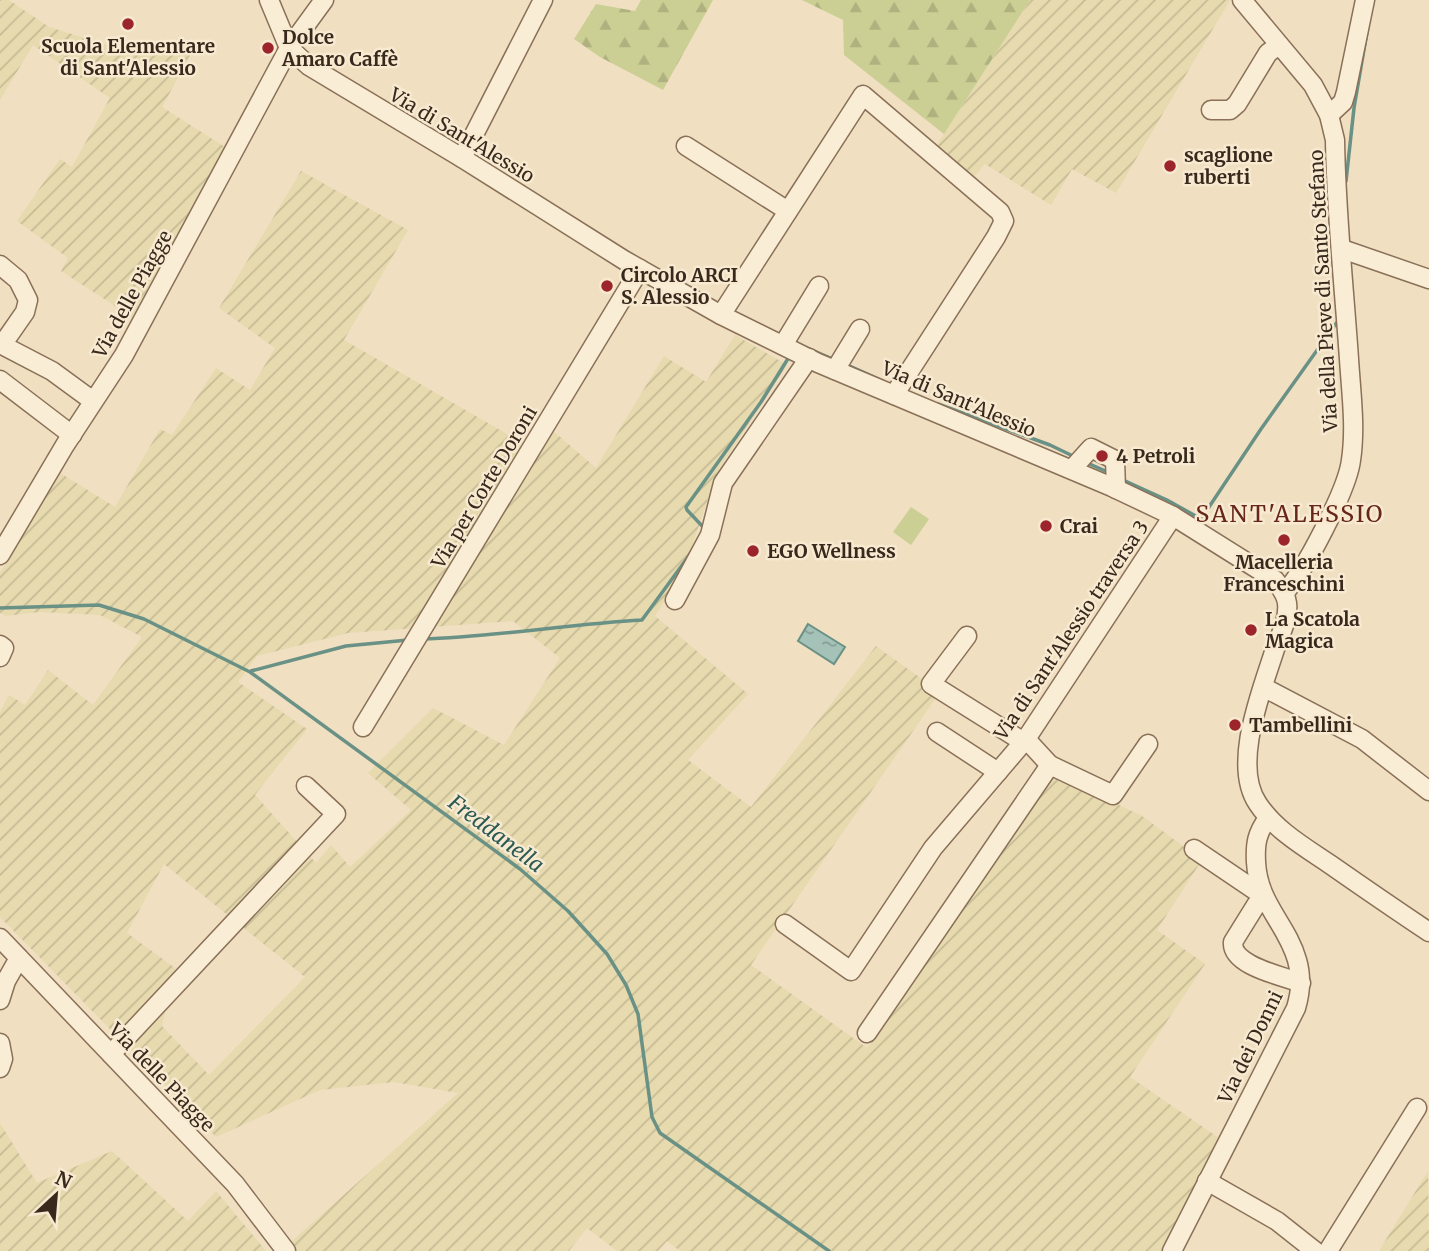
<svg xmlns="http://www.w3.org/2000/svg" width="1429" height="1251" font-family="Merriweather,serif">
  <style>
    .farmland { fill: url(#farmland-furrows); fill-rule: evenodd }
    .green { fill: #cbcf94 }
    .forest { fill: url(#forest-firs) }
    .water { fill: url(#water-ripples); stroke: #6a9185; stroke-width: 2 }
    .lines { fill: none; stroke-linecap: round; stroke-linejoin: round }
    .stream { stroke: #6a9185; stroke-width: 3.5 }
    .minor-casing { stroke: #8a7058; stroke-width: 21 }
    .minor { stroke: #faedd5; stroke-width: 18 }
    .poi-dot { fill: #9c252c; stroke: #f7ead1; stroke-width: 2.5 }
    .labels { text-anchor: middle; stroke-width: 5; stroke-linejoin: round; paint-order: stroke }
    .poi-label { font-size: 19px; font-weight: bold; fill: #39291d; stroke: #f7ead1; text-anchor: start }
    .street-label { font-size: 19px; fill: #39291d; stroke: #f7ead1 }
    .water-label { font-size: 21px; font-style: italic; fill: #2b5a54; stroke: #f7ead1 }
    .quarter-label { font-size: 23px; letter-spacing: 2px; fill: #68261a; stroke: #f7ead1 }
  </style>
  <defs>
    <pattern id="farmland-furrows" width="10" height="10" patternUnits="userSpaceOnUse" patternTransform="scale(1.75)"><rect width="10" height="10" fill="#e6daae"/><path d="M-1 1l2-2M0 10L10 0M9 11l2-2" fill="none" stroke="#c6bb95"/></pattern>
    <pattern id="forest-firs" width="22" height="20" patternUnits="userSpaceOnUse" patternTransform="scale(1.75)"><rect width="22" height="20" fill="#cbcf94"/><path d="M5 1l3.5 6h-7zM16 11l3.5 6h-7z" fill="#afb27f"/></pattern>
    <pattern id="water-ripples" width="26" height="14" patternUnits="userSpaceOnUse" patternTransform="scale(1.75)"><rect width="26" height="14" fill="#a4c2b8"/><path d="M2 4q2-2 4 0t4 0M15 11q2-2 4 0t4 0" fill="none" stroke="#879e95"/></pattern>
  </defs>
  <rect width="100%" height="100%" fill="#f0dfc1"/>
  <g class="farmland">
    <polygon points="0,0 9,0 49,27 117,48 147,42 161,51 193,50 162,107 225,147 132,317 61,271 68,258 17,221 60,159 72,167 110,98 33,45 0,100"/>
    <polygon points="1030,0 1230,0 1116,193 1072,169 1051,205 985,164 972,179 935,148"/>
    <path d="M301,171L408,230L344,340L528,446L544,423L596,468L664,356L706,382L735,335L787,365L717,472L684,570L655,616L748,694L688,760L751,807L876,646L940,692L751,965L867,1048L1052,773L1142,816L1202,860L1157,930L1205,964L1130,1077L1222,1140L1162,1251H680L667,1241L658,1251H617L587,1228L569,1251H281L458,1093L394,1082L320,1090L216,1137L0,917V712L9,695L25,705L48,670L93,705L142,637L100,615L39,612L6,616L0,613V573L57,471L115,507L160,429L172,435L216,368L250,390L275,348L219,308ZM513,621L560,658L504,745L433,708L368,773L411,810L350,867L331,845L316,863L255,795L307,729L238,682L257,656L348,633ZM164,864L305,977L209,1075L162,1026L175,968L127,933Z"/>
    <polygon points="0,1123 37,1183 112,1151 188,1221 216,1191 266,1251 0,1251"/>
    <polygon points="1428,1171 1429,1251 1379,1251"/>
  </g>
  <polygon class="green" points="911,507 929,519 911,545 893,532"/>
  <g class="forest">
    <polygon points="641,0 713,0 663,90 600,57 574,39 596,4 635,11"/>
    <polygon points="802,0 1030,0 944,134 844,55 843,20"/>
  </g>
  <polygon class="water" points="808,624 845,647 834,664 798,641"/>
  <g class="lines">
    <g class="stream">
      <polyline points="1346,181 1354,108 1368,26"/>
      <polyline points="807,348 835,360"/>
      <polyline points="845,364 883,381"/>
      <polyline points="938,404 1050,445 1075,457"/>
      <polyline points="1085,462 1110,473"/>
      <polyline points="1123,480 1167,500 1201,519 1261,429 1340,318"/>
      <polyline points="705,529 687,510 686,507 761,402 789,357"/>
      <polyline points="0,608 99,605 144,619 250,672 520,869 568,911 607,954 626,985 638,1014 652,1117 660,1133 829,1251"/>
      <path d="M422,639C496,637 569,624 642,620L691,553"/>
      <polyline points="251,671 346,646 408,640"/>
    </g>
    <g class="minor-casing">
      <g id="minor">
        <path d="M269,0L289,48L309,66L462,158L624,260L721,315L818,363L1112,487L1173,516L1275,580C1280,587 1286,594 1287,603C1289,619 1280,635 1275,649C1262,690 1231,765 1258,804C1276,831 1306,848 1331,865C1364,888 1396,910 1429,932"/>
        <path d="M1242,0L1313,85L1329,115L1335,140C1336,213 1344,286 1349,359C1351,392 1356,427 1351,460C1348,488 1304,573 1284,593"/>
        <polyline points="1211,110 1230,110 1237,104 1268,53 1279,45"/>
        <polyline points="1329,115 1343,102 1346,92 1365,0"/>
        <polyline points="686,146 788,211"/>
        <polyline points="462,158 543,0"/>
        <polyline points="1342,249 1429,279"/>
        <polyline points="0,265 18,280 28,300 25,312 2,345 52,371 93,401"/>
        <polyline points="721,315 863,95 1000,212 1004,221 996,237 894,395"/>
        <polyline points="783,345 819,286"/>
        <polyline points="835,370 860,329"/>
        <polyline points="0,380 72,435"/>
        <polyline points="1072,469 1091,448 1115,460 1116,489"/>
        <polyline points="0,555 65,445 124,355 289,48 324,0"/>
        <polyline points="675,600 710,535 723,483 809,358"/>
        <polyline points="967,636 931,684 1022,741"/>
        <polyline points="0,645 4,648 0,657"/>
        <polyline points="1263,687 1362,739 1429,791"/>
        <polyline points="363,727 640,269"/>
        <polyline points="937,732 998,772"/>
        <polyline points="1026,739 1050,765 1113,795 1148,744"/>
        <polyline points="1194,849 1262,895"/>
        <path d="M1264,899L1256,905L1233,942C1231,966 1283,976 1301,983"/>
        <polyline points="785,924 851,971 933,848 1026,739 1173,516"/>
        <polyline points="0,938 235,1184 286,1251"/>
        <polyline points="0,1000 6,981 19,958"/>
        <polyline points="867,1033 1050,765"/>
        <polyline points="0,1043 3,1059 0,1068"/>
        <polyline points="111,1054 336,814 306,786"/>
        <polyline points="1207,1181 1277,1221 1315,1251"/>
        <path d="M1172,1251L1296,1008C1301,991 1302,977 1297,960C1287,924 1258,904 1256,862C1255,843 1257,833 1268,818"/>
        <polyline points="1328,1251 1417,1108"/>
      </g>
    </g>
    <use href="#minor" class="minor"/>
  </g>
  <g class="poi-dot">
    <circle cx="128" cy="24" r="7"/>
    <circle cx="268" cy="48" r="7"/>
    <circle cx="1170" cy="166" r="7"/>
    <circle cx="607" cy="286" r="7"/>
    <circle cx="1102" cy="456" r="7"/>
    <circle cx="1046" cy="526" r="7"/>
    <circle cx="1284" cy="540" r="7"/>
    <circle cx="753" cy="551" r="7"/>
    <circle cx="1251" cy="630" r="7"/>
    <circle cx="1235" cy="725" r="7"/>
  </g>
  <g class="labels">
    <g class="poi-label">
      <text x="282" y="44">Dolce<tspan x="282" dy="22">Amaro Caffè</tspan></text>
      <text x="128" y="53" text-anchor="middle">Scuola Elementare<tspan x="128" dy="22">di Sant'Alessio</tspan></text>
      <text x="1184" y="162">scaglione<tspan x="1184" dy="22">ruberti</tspan></text>
      <text x="621" y="282">Circolo ARCI<tspan x="621" dy="22">S. Alessio</tspan></text>
      <text x="1116" y="463">4 Petroli</text>
      <text x="1060" y="533">Crai</text>
      <text x="767" y="558">EGO Wellness</text>
      <text x="1284" y="569" text-anchor="middle">Macelleria<tspan x="1284" dy="22">Franceschini</tspan></text>
      <text x="1265" y="626">La Scatola<tspan x="1265" dy="22">Magica</tspan></text>
      <text x="1249" y="732">Tambellini</text>
    </g>
    <g class="street-label">
      <text transform="translate(462 135) rotate(31)" y="7">Via di Sant'Alessio</text>
      <text transform="translate(1323 291) rotate(-93)" y="7">Via della Pieve di Santo Stefano</text>
      <text transform="translate(132 294) rotate(-61)" y="7">Via delle Piagge</text>
      <text transform="translate(959 399) rotate(23)" y="7">Via di Sant'Alessio</text>
      <text transform="translate(484 487) rotate(-59)" y="7">Via per Corte Doroni</text>
      <text transform="translate(1071 630) rotate(-56)" y="7">Via di Sant'Alessio traversa 3</text>
      <text transform="translate(1250 1047) rotate(-64)" y="7">Via dei Donni</text>
      <text transform="translate(162 1077) rotate(46)" y="7">Via delle Piagge</text>
    </g>
    <g class="water-label">
      <text transform="translate(496 834) rotate(37)" y="7">Freddanella</text>
    </g>
    <g class="quarter-label">
      <text x="1290" y="522">SANT'ALESSIO</text>
    </g>
  </g>
  <g transform="translate(56 1195) rotate(26)" stroke="#f7ead1" stroke-width="5" paint-order="stroke">
  <path d="M0-5L12 26L0 18L-12 26Z" fill="#39291d"/>
  <text y="-10" font-size="19" font-weight="bold" text-anchor="middle" fill="#39291d">N</text>
  </g>
</svg>
